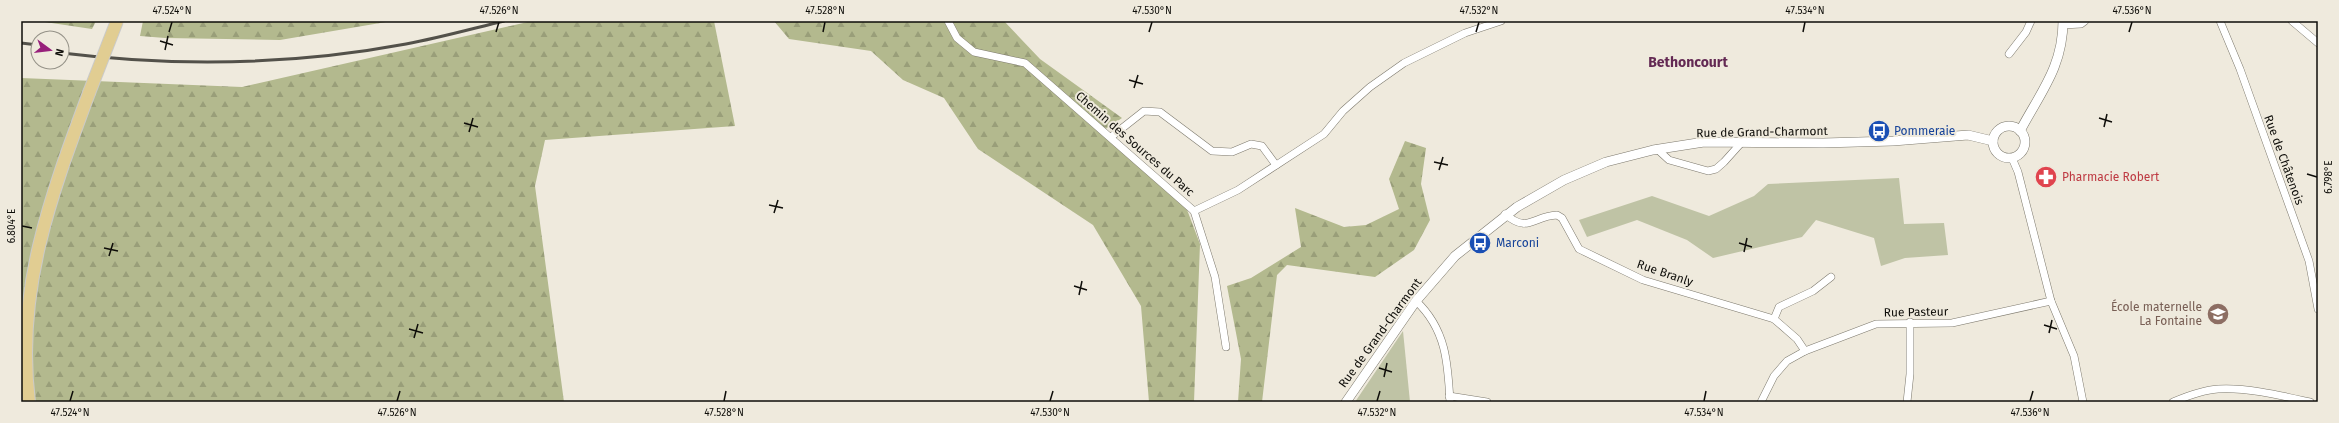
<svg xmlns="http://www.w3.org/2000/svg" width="2339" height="423" font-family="'Fira Sans',sans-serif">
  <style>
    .green { fill: #bfc3a5 }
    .forest { fill: url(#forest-firs) }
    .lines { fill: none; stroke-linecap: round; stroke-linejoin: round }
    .minor-casing { stroke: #7d796d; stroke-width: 8 }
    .tertiary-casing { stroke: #7d796d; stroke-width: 10 }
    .primary-casing { stroke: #cacac9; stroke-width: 14 }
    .minor { stroke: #fff; stroke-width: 7 }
    .tertiary { stroke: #fff; stroke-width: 9 }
    .primary { stroke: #e1cd92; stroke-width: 12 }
    .rail { stroke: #53514a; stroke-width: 3 }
    .primary-bridge-casing { stroke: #cacac9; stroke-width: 14; stroke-linecap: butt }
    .primary-bridge { stroke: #e1cd92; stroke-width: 12 }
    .ticks { fill: none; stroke: #0e0d09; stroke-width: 1.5 }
    .labels { text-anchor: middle; stroke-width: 4; stroke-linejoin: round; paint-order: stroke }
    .transit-label { font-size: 12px; fill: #164399; stroke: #efeadd; text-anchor: start }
    .street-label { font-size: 12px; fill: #0e0d09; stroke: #efeadd }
    .health-label { font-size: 12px; fill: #be3a42; stroke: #efeadd; text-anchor: start }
    .education-label { font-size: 12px; fill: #785e54; stroke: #efeadd; text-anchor: end }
    .quarter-label { font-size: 14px; font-weight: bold; fill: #632953; stroke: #efeadd }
    .neatline { fill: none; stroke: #0e0d09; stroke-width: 1.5 }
    .ticks-label { font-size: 10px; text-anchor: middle; fill: #0e0d09 }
  </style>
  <defs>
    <pattern id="forest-firs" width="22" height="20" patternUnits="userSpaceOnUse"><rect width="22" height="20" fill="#b3b98e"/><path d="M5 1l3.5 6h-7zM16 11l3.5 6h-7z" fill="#999e79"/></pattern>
  </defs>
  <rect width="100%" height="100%" fill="#efeadd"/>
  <g class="green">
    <polygon points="1899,178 1904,224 1944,223 1948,255 1905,258 1881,266 1874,238 1816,220 1802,237 1713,258 1687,240 1637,220 1587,237 1579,220 1652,196 1709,216 1754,196 1768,184"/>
    <polygon points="1403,331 1410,402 1355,402"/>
  </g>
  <g class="forest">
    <polygon points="38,21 96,21 92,29"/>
    <polygon points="143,21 392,21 280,40 165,38 140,36"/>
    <polygon points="532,21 714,21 735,126 545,140 535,186 564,402 21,402 21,78 242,87"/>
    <polygon points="774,21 1004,21 1040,59 1122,118 1101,132 1186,207 1200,244 1194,402 1149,402 1141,306 1093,225 978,149 944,98 903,80 871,51 789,39"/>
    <polygon points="1405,141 1426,148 1421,184 1430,220 1414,250 1375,277 1287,265 1277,275 1262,402 1238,402 1241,359 1227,286 1251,278 1301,247 1295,208 1344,227 1366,225 1399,209 1389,179"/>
  </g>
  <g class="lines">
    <g class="minor-casing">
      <g id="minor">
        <polyline points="948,21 957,38 974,52 1025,63 1194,211 1215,277 1226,347"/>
        <polyline points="2220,21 2240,69 2309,261 2318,309"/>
        <polyline points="2292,21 2318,43"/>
        <polyline points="2063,25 2081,24 2085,21"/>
        <polyline points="2009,54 2026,32 2031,21"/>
        <polyline points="1111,137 1144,111 1160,112 1212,151 1232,152 1251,144 1262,146 1276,165"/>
        <polyline points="1657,149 1669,160 1708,171 1716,169 1724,162 1742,142"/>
        <polyline points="2012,158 2018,172 2051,301 2074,356 2083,402"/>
        <polyline points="1194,211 1238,190 1324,134 1343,111 1370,87 1404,63 1465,33 1501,21"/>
        <path d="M1505,214C1528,234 1533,216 1557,215L1562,218L1579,249L1643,280L1774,319L1797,339L1805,351"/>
        <path d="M1416,301C1446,329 1448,363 1450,402"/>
        <polyline points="1774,319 1779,307 1813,291 1831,277"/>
        <polyline points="1449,396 1487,402"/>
        <polyline points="1761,402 1774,376 1787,361 1805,351 1876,324 1952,323 2051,301"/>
        <polyline points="1907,402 1910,374 1910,322"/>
        <path d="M2173,402C2187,396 2202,390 2218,389C2246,387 2283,396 2310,402"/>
      </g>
    </g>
    <g class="tertiary-casing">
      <g id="tertiary">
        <circle cx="2009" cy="142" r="16"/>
        <path d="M2020,131C2040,93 2063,67 2063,21"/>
        <polyline points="1346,402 1416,301 1455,256 1517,207 1564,180 1606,162 1653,150 1704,142 1823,143 1893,141 1968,135 1993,141"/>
      </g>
    </g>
    <g class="primary-casing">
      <path id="primary" d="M29,402C15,291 51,195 89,93"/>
    </g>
    <use href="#minor" class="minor"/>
    <use href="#tertiary" class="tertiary"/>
    <use href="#primary" class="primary"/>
    <g class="rail">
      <polyline points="21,43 38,45"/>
      <path d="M62,53C176,67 293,65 406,44C439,38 471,29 504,21"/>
    </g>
    <g class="primary-bridge-casing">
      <polyline id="primary-bridge" points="89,93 117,21"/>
    </g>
    <use href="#primary-bridge" class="primary-bridge"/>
  </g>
  <path class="ticks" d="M169,32L172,22M496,32L499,22M823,32L825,22M1149,32L1152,22M1476,32L1479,22M1803,32L1805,22M2129,32L2132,22M160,41L173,45M165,50L168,36M1129,80L1143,84M1134,88L1138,75M2099,118L2112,122M464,123L478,127M2104,127L2107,114M469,132L473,118M1434,162L1448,165M1439,170L1443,157M2307,174L2317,177M769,205L783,208M774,213L778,200M22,226L32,228M1739,243L1752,247M104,248L118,251M1744,252L1747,238M109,256L113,243M1074,286L1087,290M1079,295L1082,281M2044,325L2057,329M409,329L423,333M2049,333L2052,320M414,338L418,324M1379,368L1392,372M1384,377L1387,363M70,401L73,391M397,401L400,391M724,401L726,391M1050,401L1053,391M1377,401L1380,391M1704,401L1706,391M2030,401L2033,391"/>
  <defs>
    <g id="bus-disc" transform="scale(1.15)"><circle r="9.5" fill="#1a4fb4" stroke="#efeadd"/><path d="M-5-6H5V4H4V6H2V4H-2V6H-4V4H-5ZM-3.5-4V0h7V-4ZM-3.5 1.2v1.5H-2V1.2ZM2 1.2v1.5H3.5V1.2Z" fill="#fff"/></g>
    <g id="pharmacy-disc" transform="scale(1.15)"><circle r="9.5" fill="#e0444e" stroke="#efeadd"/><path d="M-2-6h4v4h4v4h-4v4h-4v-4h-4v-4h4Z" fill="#fff"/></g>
    <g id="school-disc" transform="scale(1.15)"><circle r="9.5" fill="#8d6e63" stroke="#efeadd"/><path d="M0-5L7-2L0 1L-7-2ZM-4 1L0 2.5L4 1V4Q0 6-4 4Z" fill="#fff"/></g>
  </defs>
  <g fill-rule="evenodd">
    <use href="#bus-disc" x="1879" y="131"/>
    <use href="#pharmacy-disc" x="2046" y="177"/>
    <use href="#bus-disc" x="1480" y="243"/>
    <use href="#school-disc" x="2218" y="314"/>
  </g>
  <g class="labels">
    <g class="transit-label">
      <text x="1894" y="135">Pommeraie</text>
      <text x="1496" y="247">Marconi</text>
    </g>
    <g class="street-label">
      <text transform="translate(1762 132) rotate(-1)" y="4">Rue de Grand-Charmont</text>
      <text transform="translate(1135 144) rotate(41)" y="4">Chemin des Sources du Parc</text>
      <text transform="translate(2284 160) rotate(70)" y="4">Rue de Châtenois</text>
      <text transform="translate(1665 273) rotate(19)" y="4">Rue Branly</text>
      <text transform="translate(1916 312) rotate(-1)" y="4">Rue Pasteur</text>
      <text transform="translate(1380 333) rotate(-54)" y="4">Rue de Grand-Charmont</text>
    </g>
    <g class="health-label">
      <text x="2062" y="181">Pharmacie Robert</text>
    </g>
    <g class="education-label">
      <text x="2202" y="311">École maternelle<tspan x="2202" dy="14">La Fontaine</tspan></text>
    </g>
    <g class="quarter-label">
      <text x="1688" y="67">Bethoncourt</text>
    </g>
  </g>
  <rect width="2339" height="423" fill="none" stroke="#efeadd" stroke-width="44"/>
  <g transform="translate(50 50) rotate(105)"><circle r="19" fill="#efeadd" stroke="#959288"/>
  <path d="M0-3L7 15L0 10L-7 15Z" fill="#97207b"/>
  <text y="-6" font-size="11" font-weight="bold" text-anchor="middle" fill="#0e0d09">N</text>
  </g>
  <rect x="22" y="22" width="2295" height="379" class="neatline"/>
  <g class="ticks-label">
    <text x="172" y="14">47.524°N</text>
    <text x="499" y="14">47.526°N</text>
    <text x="825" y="14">47.528°N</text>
    <text x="1152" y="14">47.530°N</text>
    <text x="1479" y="14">47.532°N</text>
    <text x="1805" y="14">47.534°N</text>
    <text x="2132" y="14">47.536°N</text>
    <text transform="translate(2328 177) rotate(-90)" y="4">6.798°E</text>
    <text transform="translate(11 226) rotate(-90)" y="4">6.804°E</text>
    <text x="70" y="416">47.524°N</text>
    <text x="397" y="416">47.526°N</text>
    <text x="724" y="416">47.528°N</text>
    <text x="1050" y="416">47.530°N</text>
    <text x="1377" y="416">47.532°N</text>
    <text x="1704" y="416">47.534°N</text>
    <text x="2030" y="416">47.536°N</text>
  </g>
</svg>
